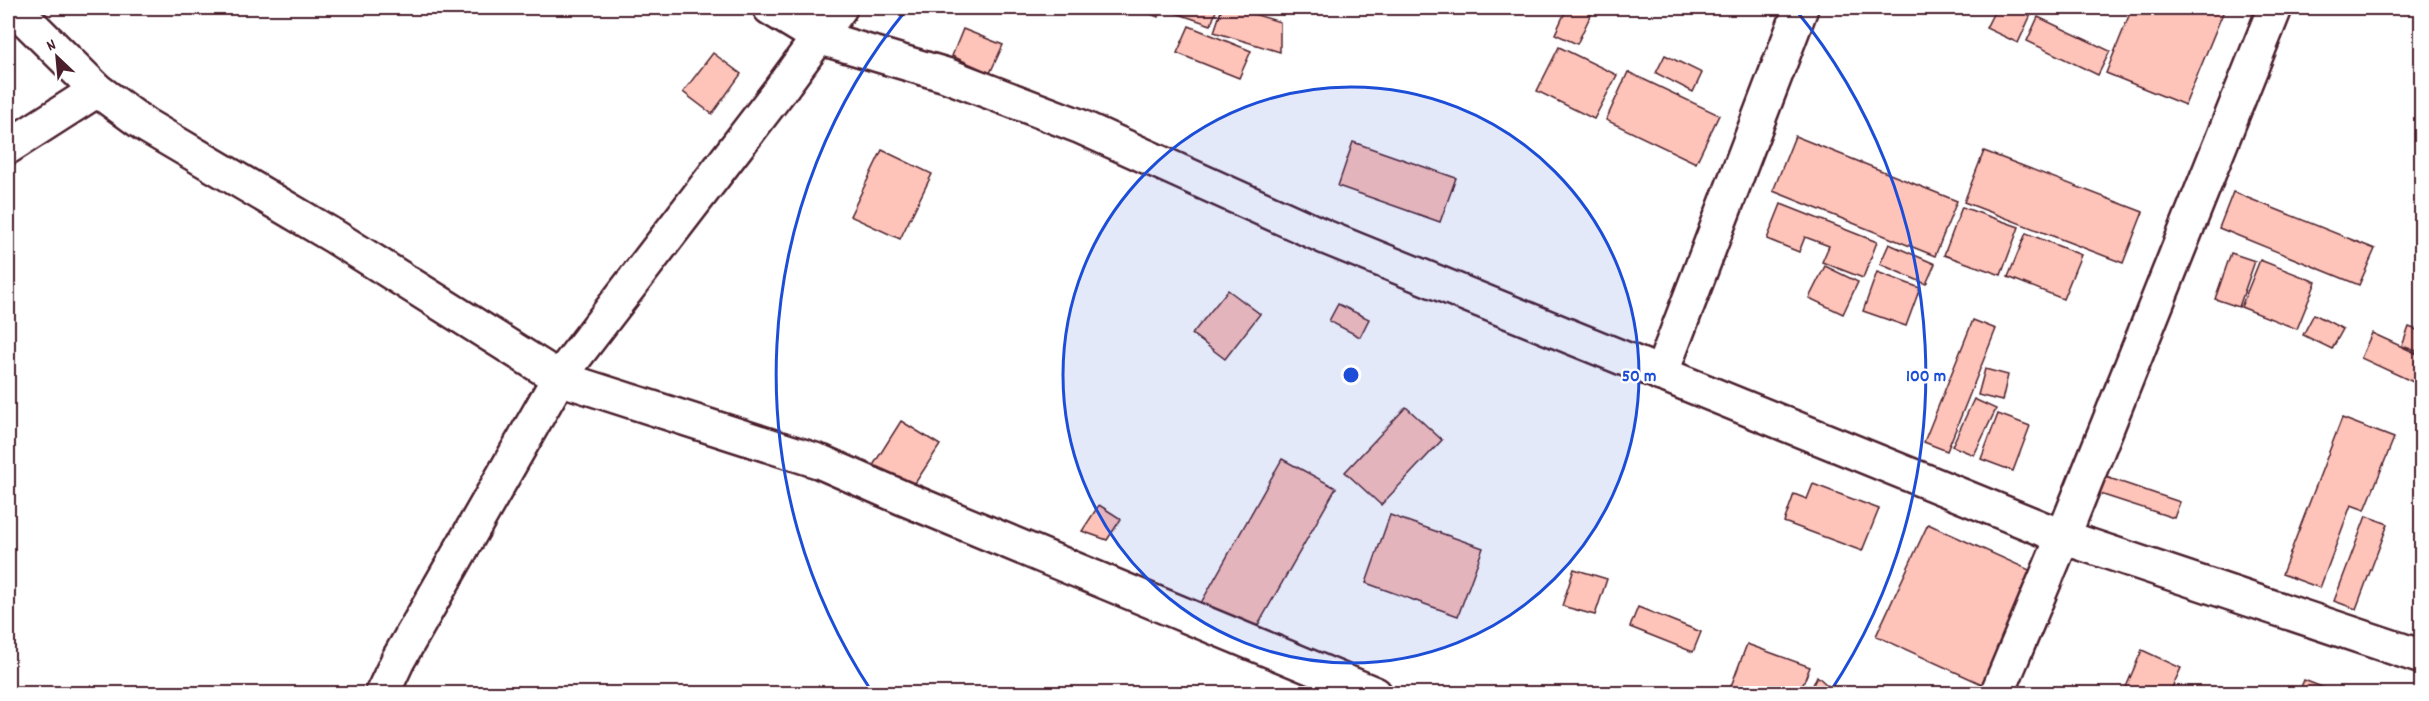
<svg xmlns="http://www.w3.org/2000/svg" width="2429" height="701" font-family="Dekko,sans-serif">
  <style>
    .building { fill: #fec3b9; stroke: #4a1f2b; stroke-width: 1.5 }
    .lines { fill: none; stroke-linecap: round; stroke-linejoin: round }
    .minor-casing { stroke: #4a1f2b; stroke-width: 38 }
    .minor { stroke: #fff; stroke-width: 33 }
    .ring { fill: none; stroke: #1d4ed8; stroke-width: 3 }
    .centre { fill: #1d4ed8; stroke: #fff; stroke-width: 3 }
    .ring-label { font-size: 18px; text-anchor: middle; font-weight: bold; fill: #1d4ed8; stroke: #fff; stroke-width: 4.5; stroke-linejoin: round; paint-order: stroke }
  </style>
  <rect width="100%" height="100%" fill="#fff"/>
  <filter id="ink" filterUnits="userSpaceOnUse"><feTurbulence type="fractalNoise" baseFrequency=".0167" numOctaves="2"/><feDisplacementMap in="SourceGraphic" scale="12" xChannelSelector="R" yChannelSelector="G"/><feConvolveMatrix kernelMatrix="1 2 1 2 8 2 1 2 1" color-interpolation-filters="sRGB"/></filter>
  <g filter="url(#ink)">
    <g class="building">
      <polygon points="1136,8 1161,8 1158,17"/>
      <polygon points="1171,8 1217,8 1211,25 1170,11"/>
      <polygon points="1222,8 1234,8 1280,22 1280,52 1214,32"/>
      <polygon points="1567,8 1594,8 1577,44 1555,34"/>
      <polygon points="1996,8 2034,8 2018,43 1986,28"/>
      <polygon points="2132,8 2225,8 2185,105 2106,73"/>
      <polygon points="2038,17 2110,51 2098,75 2027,41"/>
      <polygon points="1189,26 1251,51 1239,78 1177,53"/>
      <polygon points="963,29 1003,45 990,73 952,56"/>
      <polygon points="1559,47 1617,75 1594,119 1537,91"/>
      <polygon points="713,53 741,74 712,114 683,92"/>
      <polygon points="1665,55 1702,73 1693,92 1656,73"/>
      <polygon points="1628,72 1719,115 1696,163 1606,120"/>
      <polygon points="1795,136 1957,201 1935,256 1773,191"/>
      <polygon points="1353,142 1456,178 1440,222 1338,186"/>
      <polygon points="882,150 932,174 900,239 850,216"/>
      <polygon points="1984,151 2143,212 2123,263 1964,202"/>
      <polygon points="2233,192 2375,249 2359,285 2219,228"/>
      <polygon points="1781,204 1877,242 1863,278 1822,262 1829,246 1805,237 1799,252 1767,239"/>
      <polygon points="1962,207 2019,227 2001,275 1944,255"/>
      <polygon points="2026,233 2081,255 2063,299 2008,277"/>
      <polygon points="1889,244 1935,264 1926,284 1880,264"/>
      <polygon points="2231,253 2255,261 2239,307 2215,299"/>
      <polygon points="2260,260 2316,282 2297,329 2241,307"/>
      <polygon points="1825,266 1858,282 1843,314 1809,298"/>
      <polygon points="1877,272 1920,288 1906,326 1863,311"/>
      <polygon points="1228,290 1260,314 1225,359 1192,334"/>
      <polygon points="1338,304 1369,319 1360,337 1329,321"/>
      <polygon points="2314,314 2343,329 2332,349 2303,335"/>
      <polygon points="1973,320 1996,329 1947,451 1924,442"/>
      <polygon points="2409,327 2422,332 2422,353 2402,346"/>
      <polygon points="2372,333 2422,356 2422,386 2361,358"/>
      <polygon points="1985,369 2008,375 2002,401 1978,395"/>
      <polygon points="1974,399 1996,409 1974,455 1952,446"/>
      <polygon points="1406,407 1442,440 1381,505 1345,472"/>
      <polygon points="1998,414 2030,426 2013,471 1981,459"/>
      <polygon points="2342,418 2394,438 2365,510 2351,505 2320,588 2282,574"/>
      <polygon points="901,421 940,445 910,491 872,467"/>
      <polygon points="1282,459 1336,488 1254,632 1201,603"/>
      <polygon points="2100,475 2180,502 2174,518 2094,492"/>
      <polygon points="1813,484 1879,509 1862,551 1784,522 1794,494 1807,499"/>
      <polygon points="1099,505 1121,519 1107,540 1082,531"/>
      <polygon points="1390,515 1483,548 1458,616 1366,583"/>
      <polygon points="2366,516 2388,524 2356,609 2334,601"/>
      <polygon points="1928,524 2036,573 1984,685 1876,636"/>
      <polygon points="1574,569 1607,579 1595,615 1562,606"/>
      <polygon points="1638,607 1701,632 1693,652 1630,627"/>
      <polygon points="1747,644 1810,667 1799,694 1728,694"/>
      <polygon points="2142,650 2181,668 2169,694 2123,694"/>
      <polygon points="1817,676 1837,694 1809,694"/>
      <polygon points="2304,680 2327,689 2326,694 2298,694"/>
    </g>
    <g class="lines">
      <g class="minor-casing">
        <g id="minor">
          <polyline points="14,8 97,90 145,125 335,237 559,378 821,462 903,498 1375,694"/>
          <polyline points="770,8 818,37 946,75 1079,126 1325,237 2063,537 2422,657"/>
          <polyline points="8,147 97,90"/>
          <polyline points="1661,374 1801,8"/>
          <polyline points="382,694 398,660 559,378 780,90 840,8"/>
          <polyline points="1997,694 2063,537 2275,8"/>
        </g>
      </g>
      <use href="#minor" class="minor"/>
    </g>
  </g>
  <circle cx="1351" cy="375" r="288" fill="#1d4ed8" fill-opacity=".12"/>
  <g class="ring">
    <circle cx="1351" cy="375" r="288"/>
    <path d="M872 692A575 575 0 0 1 907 9M1795 9A575 575 0 0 1 1830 692"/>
  </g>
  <circle cx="1351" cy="375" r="9" class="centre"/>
  <g class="ring-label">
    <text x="1639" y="381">50 m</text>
    <text x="1926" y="381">100 m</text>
  </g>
  <rect width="2429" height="701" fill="none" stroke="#fff" stroke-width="30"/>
  <rect x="15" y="15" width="2399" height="671" fill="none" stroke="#4a1f2b" stroke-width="2" filter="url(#ink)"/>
  <g transform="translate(57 57) rotate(334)" stroke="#ffffff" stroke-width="4.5" paint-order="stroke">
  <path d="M0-4.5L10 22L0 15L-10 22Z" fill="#4a1f2b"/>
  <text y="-9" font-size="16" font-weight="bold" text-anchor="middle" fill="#4a1f2b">N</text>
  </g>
</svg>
